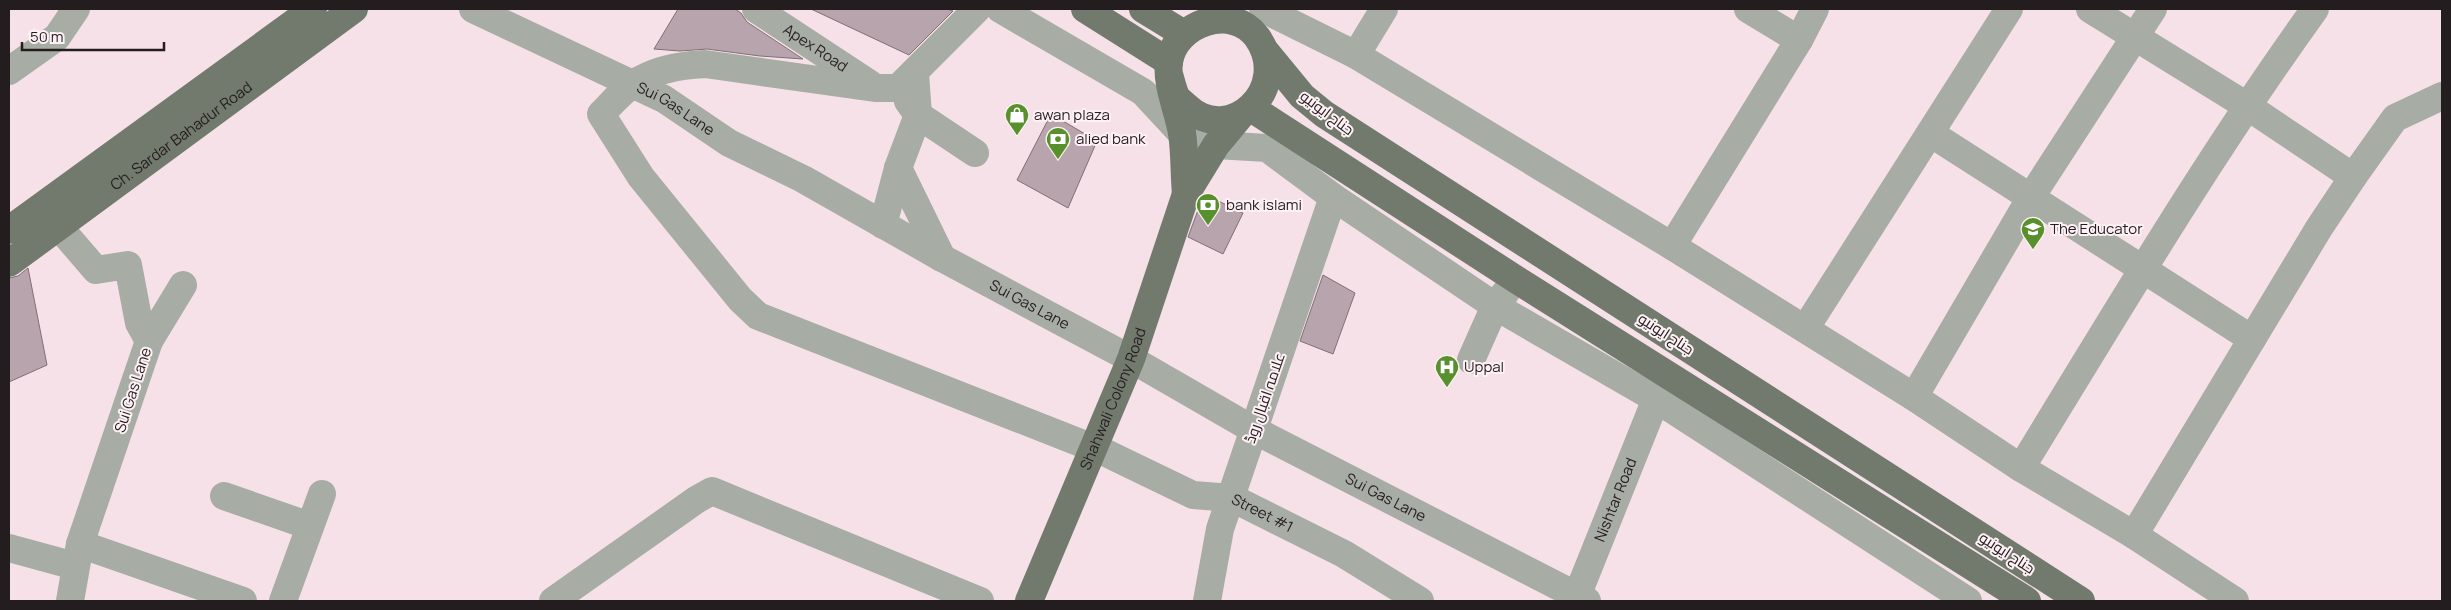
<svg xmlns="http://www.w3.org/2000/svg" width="2451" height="610" font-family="Manrope,Cairo,sans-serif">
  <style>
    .building { fill: #b8a4ac; stroke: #816f76 }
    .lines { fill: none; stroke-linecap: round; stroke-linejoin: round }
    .minor { stroke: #a7aca5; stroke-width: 28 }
    .major { stroke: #727a6e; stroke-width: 28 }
    .labels { text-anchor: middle; stroke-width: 4; stroke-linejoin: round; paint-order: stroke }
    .street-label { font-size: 15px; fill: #241d1f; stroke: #fef1f5 }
    .poi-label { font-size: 15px; fill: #241d1f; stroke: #fef1f5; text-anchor: start }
  </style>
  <rect width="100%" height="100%" fill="#f6e1e9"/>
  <g class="building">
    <polygon points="678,9 735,9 741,13 747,22 803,59 760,56 707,49 680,51 654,49"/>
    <polygon points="811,9 948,9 953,11 909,55"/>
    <polygon points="1051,114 1097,141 1068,208 1017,180"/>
    <polygon points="1204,194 1243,213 1223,254 1188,237"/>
    <polygon points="28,268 47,365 9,382 9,278 18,276"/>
    <polygon points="1323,275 1355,293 1333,354 1300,341"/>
  </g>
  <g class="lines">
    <g class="minor">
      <path id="s1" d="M473,9L664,99L729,143L803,179L942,258L1131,359L1254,430L1587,601"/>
      <path id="s2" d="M756,9L870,84"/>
      <path id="s3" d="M977,9L898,88H875L705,64C680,65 654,70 633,84C621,92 611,104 601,114L641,177L740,299L758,316L1106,453L1193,495L1232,498L1344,554L1420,601"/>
      <polyline points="1000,9 1143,92 1182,134 1199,144 1267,148 1333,197 1495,306 1656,399 1968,601"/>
      <polyline points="1263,9 1356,55 1672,246 1914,397 2021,468 2134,535 2235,601"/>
      <polyline points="1748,9 1799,40"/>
      <polyline points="2090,9 2247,106 2353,177 2319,228 2134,535"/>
      <polyline points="1356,55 1384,9"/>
      <polyline points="9,71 57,37 76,9"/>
      <polyline points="908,101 918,115 975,153"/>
      <polyline points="1930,133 2252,339"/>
      <polyline points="898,168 942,258"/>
      <polyline points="2353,177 2395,118 2442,96"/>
      <polyline points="883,225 898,168 918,115 915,73"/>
      <polyline points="58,226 96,270 128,265 139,323 149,341 80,544 70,601"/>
      <polyline points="1672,246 1799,40 1815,9"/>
      <polyline points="1805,329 2009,9"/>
      <polyline points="149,341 183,285"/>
      <polyline points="1471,360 1495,306 1506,292"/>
      <polyline points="1914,397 2031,197 2153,9"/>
      <path d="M2021,468C2116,313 2209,156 2315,9"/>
      <polyline points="224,496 310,526"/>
      <polyline points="80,544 243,601"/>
      <polyline points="9,548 75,566"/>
      <polyline points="283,601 322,494"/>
      <polyline points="553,601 696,500 712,491 980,601"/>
      <polyline points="1207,601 1220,529 1333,197"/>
      <path id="s4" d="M1575,601L1656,399"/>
    </g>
    <g class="major">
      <polyline points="1085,9 1169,62"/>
      <polyline points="1143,9 1184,34"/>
      <polyline points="1265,51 1302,96 1324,114 2081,601"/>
      <path d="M1169,74C1171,81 1173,90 1176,96C1178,100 1183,103 1187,107C1230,147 1293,88 1257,37C1232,3 1175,23 1169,62C1166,85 1178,110 1182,133C1185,152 1184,174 1186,194"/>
      <polyline points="1251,108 1517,280 2027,601"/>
      <polyline points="9,230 313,9"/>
      <path id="s5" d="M9,263L354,9"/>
      <path id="s6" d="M1029,601L1131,359L1186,194L1216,145L1241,115"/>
    </g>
  </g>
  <defs>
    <g id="shop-pin" transform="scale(1.25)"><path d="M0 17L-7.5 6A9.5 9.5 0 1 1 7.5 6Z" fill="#57902c" stroke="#fef1f5"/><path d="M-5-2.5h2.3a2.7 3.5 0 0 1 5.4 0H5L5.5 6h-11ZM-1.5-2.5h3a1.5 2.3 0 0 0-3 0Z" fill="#fff"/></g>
    <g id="bank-pin" transform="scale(1.25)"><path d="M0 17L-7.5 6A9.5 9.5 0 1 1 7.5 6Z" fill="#57902c" stroke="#fef1f5"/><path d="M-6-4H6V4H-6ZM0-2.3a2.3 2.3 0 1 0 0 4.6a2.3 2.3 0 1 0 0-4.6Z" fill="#fff"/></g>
    <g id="school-pin" transform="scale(1.25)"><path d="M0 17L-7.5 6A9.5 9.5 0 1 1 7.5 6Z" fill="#57902c" stroke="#fef1f5"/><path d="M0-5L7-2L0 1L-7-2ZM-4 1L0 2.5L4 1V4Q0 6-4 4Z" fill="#fff"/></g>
    <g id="hospital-pin" transform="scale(1.25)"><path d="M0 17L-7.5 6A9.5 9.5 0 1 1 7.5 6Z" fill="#57902c" stroke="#fef1f5"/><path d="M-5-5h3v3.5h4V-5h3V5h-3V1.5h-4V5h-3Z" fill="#fff"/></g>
  </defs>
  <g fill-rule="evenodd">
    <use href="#shop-pin" x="1017" y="115"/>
    <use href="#bank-pin" x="1058" y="139"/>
    <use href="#bank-pin" x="1208" y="205"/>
    <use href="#school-pin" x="2033" y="229"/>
    <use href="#hospital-pin" x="1447" y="367"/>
  </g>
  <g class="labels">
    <g class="street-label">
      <text dy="5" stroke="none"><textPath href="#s2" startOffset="71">Apex Road</textPath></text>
      <text dy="5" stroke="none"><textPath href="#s1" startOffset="226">Sui Gas Lane</textPath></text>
      <text transform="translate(1327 113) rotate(37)" y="5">جناح ایونیو</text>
      <text dy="5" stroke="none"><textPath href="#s5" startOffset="214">Ch. Sardar Bahadur Road</textPath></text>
      <text dy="5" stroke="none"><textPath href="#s1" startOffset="631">Sui Gas Lane</textPath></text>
      <text transform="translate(1666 334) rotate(33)" y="5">جناح ایونیو</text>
      <text transform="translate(133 390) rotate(-72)" y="5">Sui Gas Lane</text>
      <text transform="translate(1265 398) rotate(-71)" y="5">علامہ اقبال روڈ</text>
      <text dy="5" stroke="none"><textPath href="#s6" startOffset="219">Shahwali Colony Road</textPath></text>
      <text dy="5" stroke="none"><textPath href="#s1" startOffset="1036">Sui Gas Lane</textPath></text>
      <text dy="5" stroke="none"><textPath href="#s4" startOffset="109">Nishtar Road</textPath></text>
      <text dy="5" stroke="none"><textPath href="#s3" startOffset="1226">Street #1</textPath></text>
      <text transform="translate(2007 553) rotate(33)" y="5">جناح ایونیو</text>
    </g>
    <g class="poi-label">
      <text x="1034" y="120">awan plaza</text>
      <text x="1076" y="144">alied bank</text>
      <text x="1226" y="210">bank islami</text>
      <text x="2050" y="234">The Educator</text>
      <text x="1464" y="372">Uppal</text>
    </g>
  </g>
  <rect width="2451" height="610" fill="none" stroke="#241d1f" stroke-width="20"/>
  <path d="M22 42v8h142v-8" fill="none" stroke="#241d1f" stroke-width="2.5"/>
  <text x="30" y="42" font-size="15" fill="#241d1f" stroke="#fef1f5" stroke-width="4" paint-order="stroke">50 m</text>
</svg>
